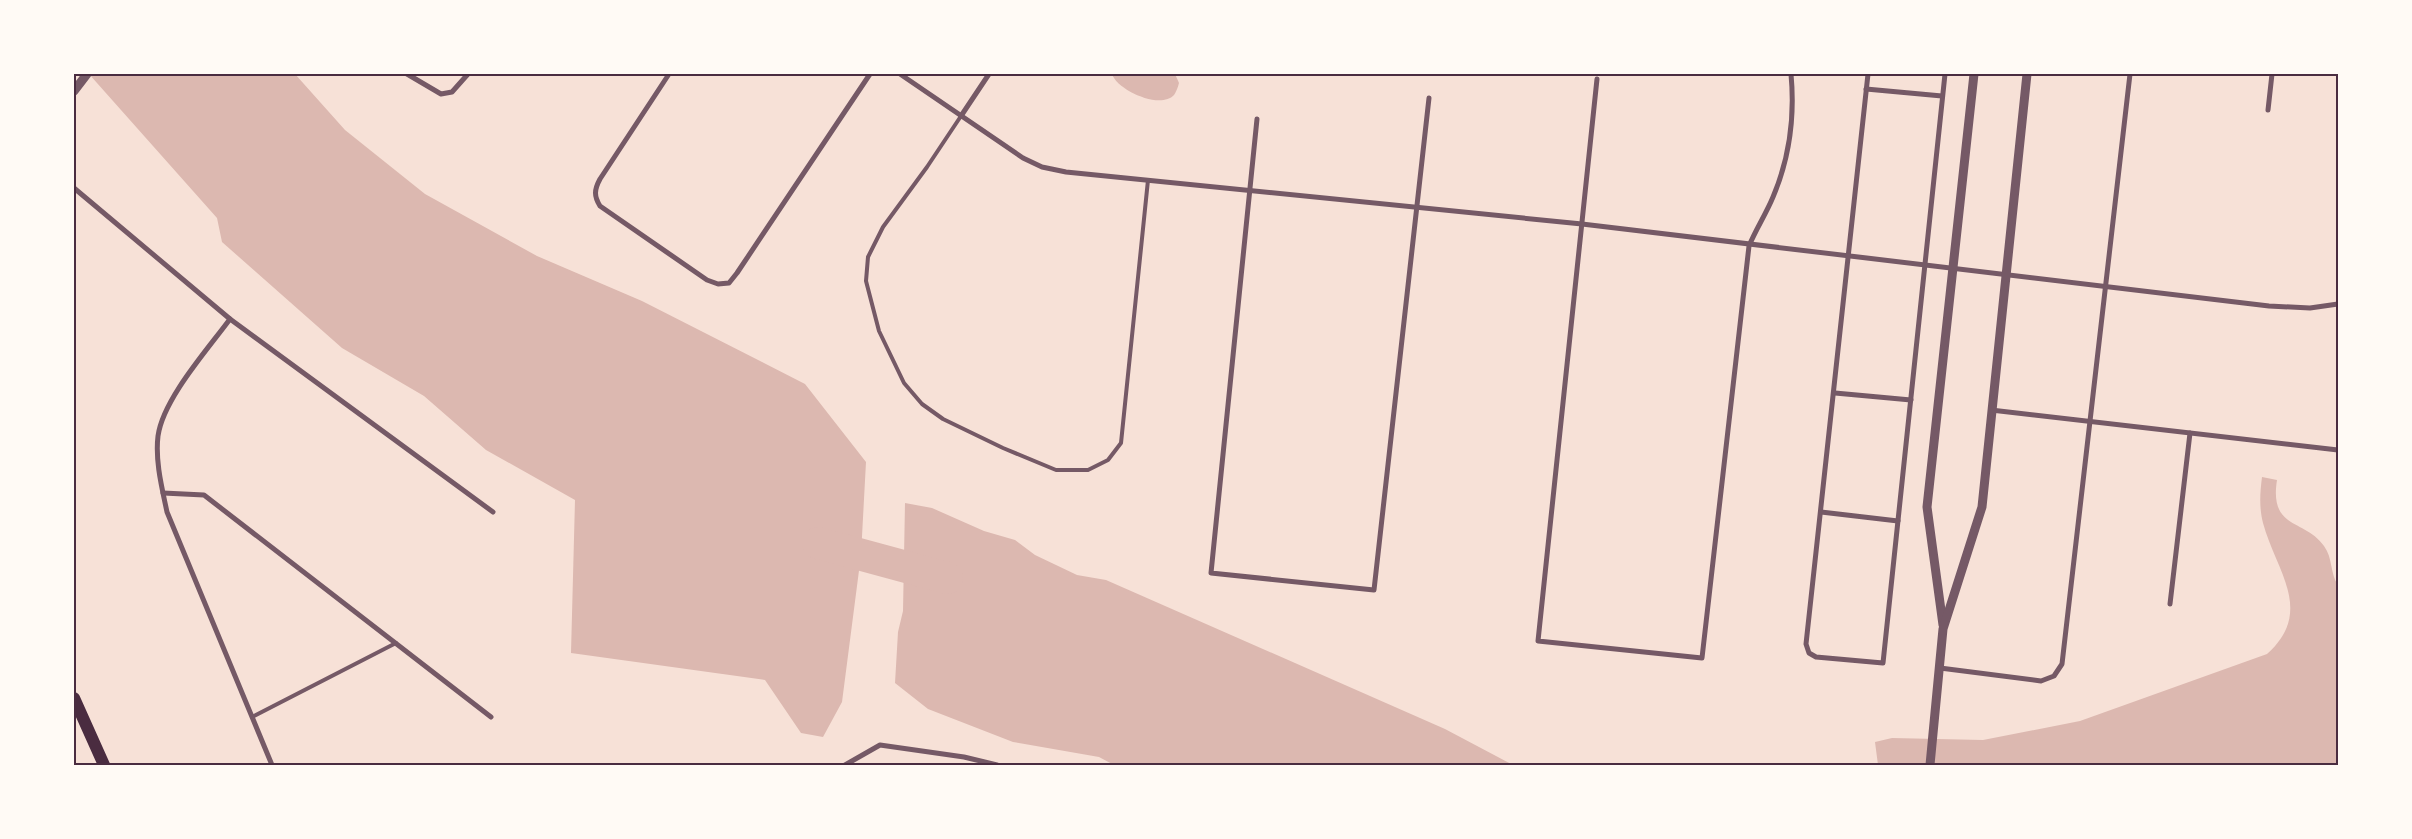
<svg xmlns="http://www.w3.org/2000/svg" width="2412" height="839" font-family="'Crimson Pro',serif">
  <style>
    .water { fill: #dcb8b0 }
    .lines { fill: none; stroke-linecap: round; stroke-linejoin: round }
    .stream { stroke: #dcb8b0; stroke-width: 5.5 }
    .river { stroke: #dcb8b0; stroke-width: 32 }
    .service { stroke: #755966; stroke-width: 4 }
    .minor { stroke: #755966; stroke-width: 5 }
    .tertiary { stroke: #755966; stroke-width: 9 }
    .primary { stroke: #4a2c40; stroke-width: 12 }
    .neatline { fill: none; stroke: #4a2c40; stroke-width: 2 }
  </style>
  <rect width="100%" height="100%" fill="#f7e1d7"/>
  <g class="water">
    <polygon points="89,74 295,74 345,130 425,194 537,256 642,301 805,384 866,462 861,555 842,702 823,737 801,733 765,680 571,653 575,500 486,450 424,396 342,348 222,242 217,218"/>
    <path d="M1112,74H1175L1179,83C1178,87 1176,92 1174,95C1160,110 1117,90 1112,74Z"/>
    <path d="M2262,477L2277,480C2269,530 2305,519 2324,546C2333,558 2330,574 2338,585V765H1878L1875,742L1892,738L1983,740L2080,721L2267,654C2315,611 2276,571 2263,523C2259,507 2260,493 2262,477Z"/>
    <polygon points="905,503 932,508 984,531 1015,540 1035,555 1077,575 1106,580 1445,729 1513,765 1114,765 1099,757 1013,742 928,709 895,683 898,632 903,611"/>
  </g>
  <g class="lines">
    <polyline class="stream" points="861,555 904,560"/>
    <polyline class="river" points="818,543 947,578"/>
    <g class="service">
      <polyline points="961,116 927,167 883,227 868,257 866,281 879,331 904,383 922,404 943,419 1003,448 1056,470 1088,470 1108,460 1121,443 1148,180"/>
      <polyline points="252,717 396,643"/>
    </g>
    <g class="minor">
      <polyline points="407,74 441,94 452,92 468,74"/>
      <path d="M669,74L600,179C594,190 594,196 600,206L707,280L718,284L729,283L737,273L870,74"/>
      <polyline points="900,74 1023,158 1042,167 1066,172 1582,224 2269,306 2310,308 2338,304"/>
      <polyline points="1868,74 1806,644 1809,653 1816,657 1883,663 1945,74"/>
      <path d="M1597,79L1538,641L1702,658L1749,246C1756,229 1766,214 1773,197C1790,157 1795,117 1791,74"/>
      <polyline points="1866,89 1942,96"/>
      <polyline points="2268,110 2272,74"/>
      <polyline points="961,116 989,74"/>
      <polyline points="1257,119 1211,573 1374,590 1429,98"/>
      <polyline points="74,188 230,319 493,512"/>
      <path d="M230,319C208,349 163,399 158,436C155,461 162,488 167,512L272,765"/>
      <polyline points="1835,393 1911,400"/>
      <polyline points="1991,410 2338,450"/>
      <polyline points="163,493 204,495 491,717"/>
      <polyline points="1821,512 1898,521"/>
      <polyline points="2170,604 2190,433"/>
      <polyline points="1940,668 2041,681 2054,676 2062,664 2130,74"/>
      <polyline points="845,765 880,745 964,757 997,765"/>
    </g>
    <g class="tertiary">
      <polyline points="74,91 87,74"/>
      <polyline points="1943,625 1927,507 1974,74"/>
      <polyline points="1930,765 1943,629 1982,507 2027,74"/>
    </g>
    <polyline class="primary" points="74,698 104,765"/>
  </g>
  <rect width="2412" height="839" fill="none" stroke="#fffaf5" stroke-width="150"/>
  <rect x="75" y="75" width="2262" height="689" class="neatline"/>
</svg>
